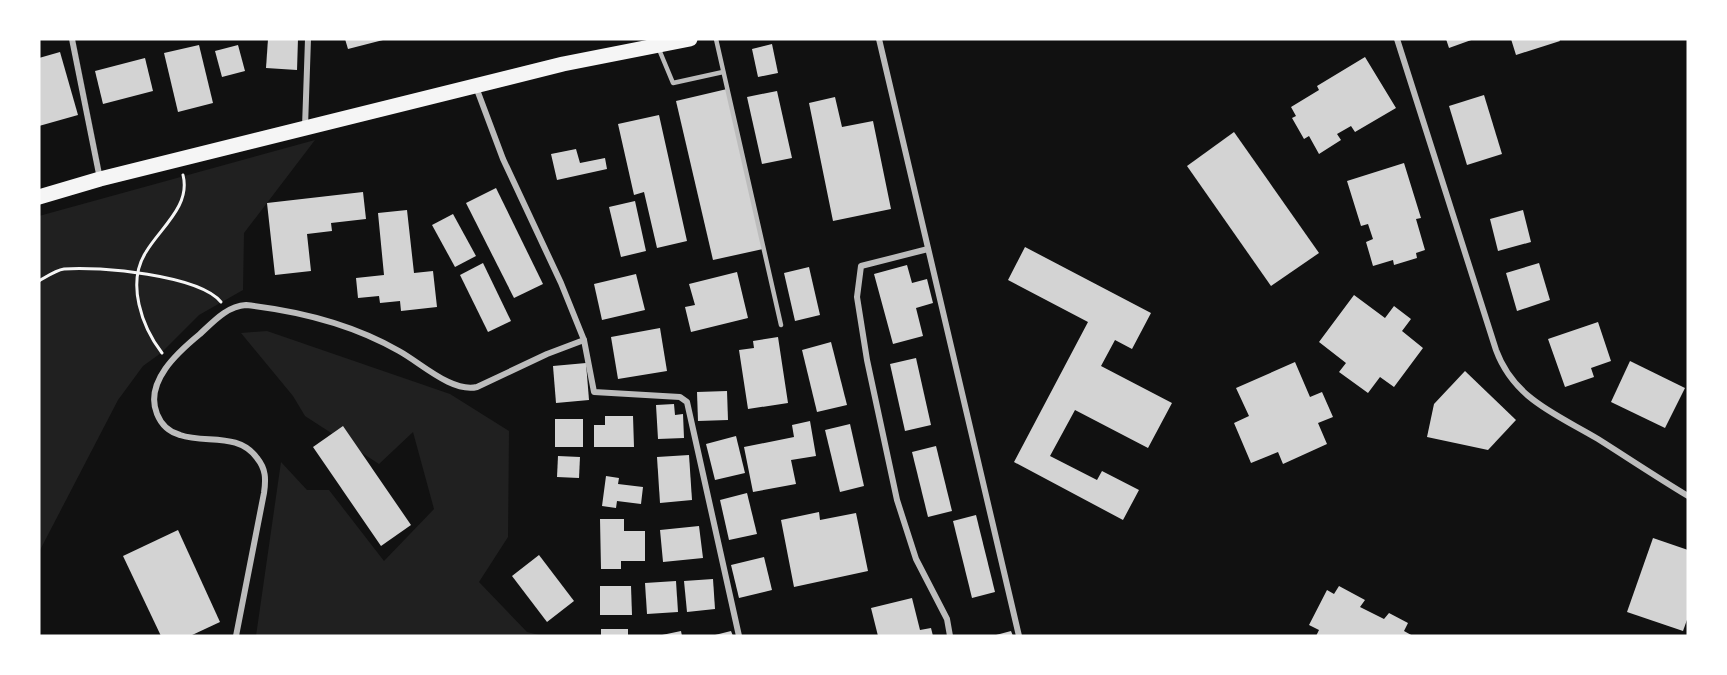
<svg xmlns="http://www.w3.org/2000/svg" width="1727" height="675" font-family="Helvetica,sans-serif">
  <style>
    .green { fill: #202020 }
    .building { fill: #d3d3d3 }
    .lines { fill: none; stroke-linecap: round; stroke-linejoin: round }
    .path { stroke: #f5f5f5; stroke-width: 3 }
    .service { stroke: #bcbcbc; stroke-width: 4.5 }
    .minor { stroke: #bcbcbc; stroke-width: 6 }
    .primary { stroke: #f5f5f5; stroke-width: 15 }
  </style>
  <rect width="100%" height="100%" fill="#111"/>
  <g class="green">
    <polygon points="315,140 244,233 243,290 199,315 161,353 143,366 118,400 39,552 39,216"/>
    <polygon points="267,331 450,394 509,431 508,537 479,582 527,632 543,636 256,636 281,462 307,490 329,490 384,561 434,509 413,432 379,464 305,416 293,396 241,333"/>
  </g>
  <g class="building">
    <polygon points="268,39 298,39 297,70 266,68"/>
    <polygon points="345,39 383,39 383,40 348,49"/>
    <polygon points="1446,39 1474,39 1449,48"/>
    <polygon points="1511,39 1559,39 1560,41 1516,55"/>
    <polygon points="772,44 778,73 758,77 752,49"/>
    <polygon points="199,45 213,103 178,112 164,53"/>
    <polygon points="238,45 245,71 222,77 215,51"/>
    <polygon points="60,52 78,115 39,126 39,58"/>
    <polygon points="1365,57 1396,108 1355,132 1351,126 1337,134 1341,140 1319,154 1309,136 1304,139 1292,118 1296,116 1291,107 1319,90 1317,86"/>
    <polygon points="145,58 153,91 103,104 95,71"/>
    <polygon points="727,89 763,249 713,260 676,101"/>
    <polygon points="777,91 792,158 762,164 747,97"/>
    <polygon points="1484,95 1502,154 1467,165 1449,106"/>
    <polygon points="835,97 842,127 873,121 891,209 833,221 809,103"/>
    <polygon points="659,115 687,241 657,248 644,192 634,195 618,124"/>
    <polygon points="1234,132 1319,253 1271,286 1187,166"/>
    <polygon points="576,149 580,163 605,158 607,169 557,180 551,154"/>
    <polygon points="1404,163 1421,218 1416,219 1425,250 1416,253 1417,258 1394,265 1393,260 1373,266 1366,242 1373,239 1368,224 1361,226 1347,181"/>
    <polygon points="496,188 543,284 514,298 466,203"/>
    <polygon points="363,192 366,219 331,223 332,231 307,234 311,271 275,275 267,203"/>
    <polygon points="635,201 646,251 621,257 609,207"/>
    <polygon points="407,210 414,273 433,271 437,307 401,311 400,301 380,303 379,296 358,298 356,278 384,275 378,213"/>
    <polygon points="1523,210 1531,242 1498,251 1490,219"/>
    <polygon points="453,214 476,256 455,267 432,225"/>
    <polygon points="1025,247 1151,313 1132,349 1115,340 1101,366 1172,403 1148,448 1075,410 1050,456 1097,480 1102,471 1139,490 1123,520 1014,462 1088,322 1008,280"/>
    <polygon points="483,263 511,321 488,332 460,275"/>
    <polygon points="1539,263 1550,300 1517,311 1506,273"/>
    <polygon points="907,265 912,283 927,279 933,303 916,308 923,336 893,344 874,274"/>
    <polygon points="809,267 820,315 795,321 784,273"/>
    <polygon points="737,272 748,318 691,332 685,307 695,305 689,284"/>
    <polygon points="636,274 645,310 602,320 594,284"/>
    <polygon points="1354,295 1385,318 1394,306 1411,319 1402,331 1423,348 1394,387 1380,377 1368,393 1339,372 1346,363 1319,342"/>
    <polygon points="1598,322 1611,361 1591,368 1594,377 1565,387 1548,339"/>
    <polygon points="660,328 667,371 618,379 611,337"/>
    <polygon points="778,337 788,403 748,409 739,350 754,348 753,341"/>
    <polygon points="831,342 847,405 817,412 802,350"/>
    <polygon points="916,358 931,425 905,431 890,364"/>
    <polygon points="1630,361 1685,388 1665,428 1611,402"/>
    <polygon points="1295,362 1310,397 1322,392 1333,417 1318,423 1327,444 1283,464 1278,452 1251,463 1234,423 1249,416 1236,388"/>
    <polygon points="586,363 589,400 556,403 553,366"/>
    <polygon points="1465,371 1516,420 1488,450 1427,437 1434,404"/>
    <polygon points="727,391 728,420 698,421 697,392"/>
    <polygon points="674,404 675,415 683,414 684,438 658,439 656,405"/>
    <polygon points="605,416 633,416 634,447 594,447 594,425 605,425"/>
    <rect x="555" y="419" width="28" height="28"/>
    <polygon points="810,421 816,456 791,460 796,484 753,492 744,447 794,437 792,425"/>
    <polygon points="850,424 864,486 840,492 825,430"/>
    <polygon points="343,426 411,525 381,546 313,447"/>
    <polygon points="736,436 745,473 715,480 706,444"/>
    <polygon points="936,446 952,511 928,517 912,452"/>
    <polygon points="689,455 692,500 660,503 657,457"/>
    <polygon points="558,456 580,457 579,478 557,477"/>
    <polygon points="606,476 619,478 618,484 643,487 641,504 617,501 616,508 602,506"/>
    <polygon points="747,493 757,534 729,540 720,500"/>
    <polygon points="819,512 820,520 856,513 868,571 794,587 781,520"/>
    <polygon points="976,515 995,592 972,598 953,521"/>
    <polygon points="600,519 624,519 624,531 645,531 645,561 621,561 621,569 601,569"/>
    <polygon points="699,526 703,558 663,562 660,530"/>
    <polygon points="178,530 220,622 190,636 161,636 123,556"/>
    <polygon points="1653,538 1688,550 1688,617 1683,631 1627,612"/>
    <polygon points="539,555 574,601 547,622 512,576"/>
    <polygon points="764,557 772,590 739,598 731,565"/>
    <polygon points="713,579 715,609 687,612 684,581"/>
    <polygon points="676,581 678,612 647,614 645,583"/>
    <polygon points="600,586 631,586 632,615 600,615"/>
    <polygon points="1339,586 1365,600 1360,607 1384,619 1389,613 1408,623 1404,631 1413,636 1316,636 1319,630 1309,625 1327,590 1334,594"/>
    <polygon points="912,598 920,630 931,628 933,636 878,636 871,608"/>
    <rect x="601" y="629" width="27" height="7"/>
    <polygon points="681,631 682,636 662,636 662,635"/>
    <polygon points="731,631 733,636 715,636 715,635"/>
    <polygon points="1011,631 1013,636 996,636 996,635"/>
  </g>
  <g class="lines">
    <g class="path">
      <path d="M39,281C46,277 56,270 64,269C99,266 199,275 221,302"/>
      <path d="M162,353C142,327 126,283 146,252C160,228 191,206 183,175"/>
    </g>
    <g class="service">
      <polyline points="716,39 781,325"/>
      <polyline points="658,47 673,83 723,72"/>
    </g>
    <g class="minor">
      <polyline points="72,39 100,179"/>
      <polyline points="879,39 1019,636"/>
      <path d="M1397,39L1496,350C1514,399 1556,414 1598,439C1628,458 1658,478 1688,496"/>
      <polyline points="305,127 308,39"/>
      <polyline points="928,249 861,266 857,297 867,360 897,500 916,559 947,619 950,636"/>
      <polyline points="584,340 594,392 680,397 687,402 739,636"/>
      <path d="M236,636L264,493C266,479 266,469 257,458C238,432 206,444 180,435C169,432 161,424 157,414C144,382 178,352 200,334C213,322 227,306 246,305C299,311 352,324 399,351C421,363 452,393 477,387L547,354L584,340L561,283L503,159L476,87"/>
    </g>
    <polyline class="primary" points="39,197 100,179 563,64 690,39"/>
  </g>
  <rect width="1727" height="675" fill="none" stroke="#ffffff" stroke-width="81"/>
</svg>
